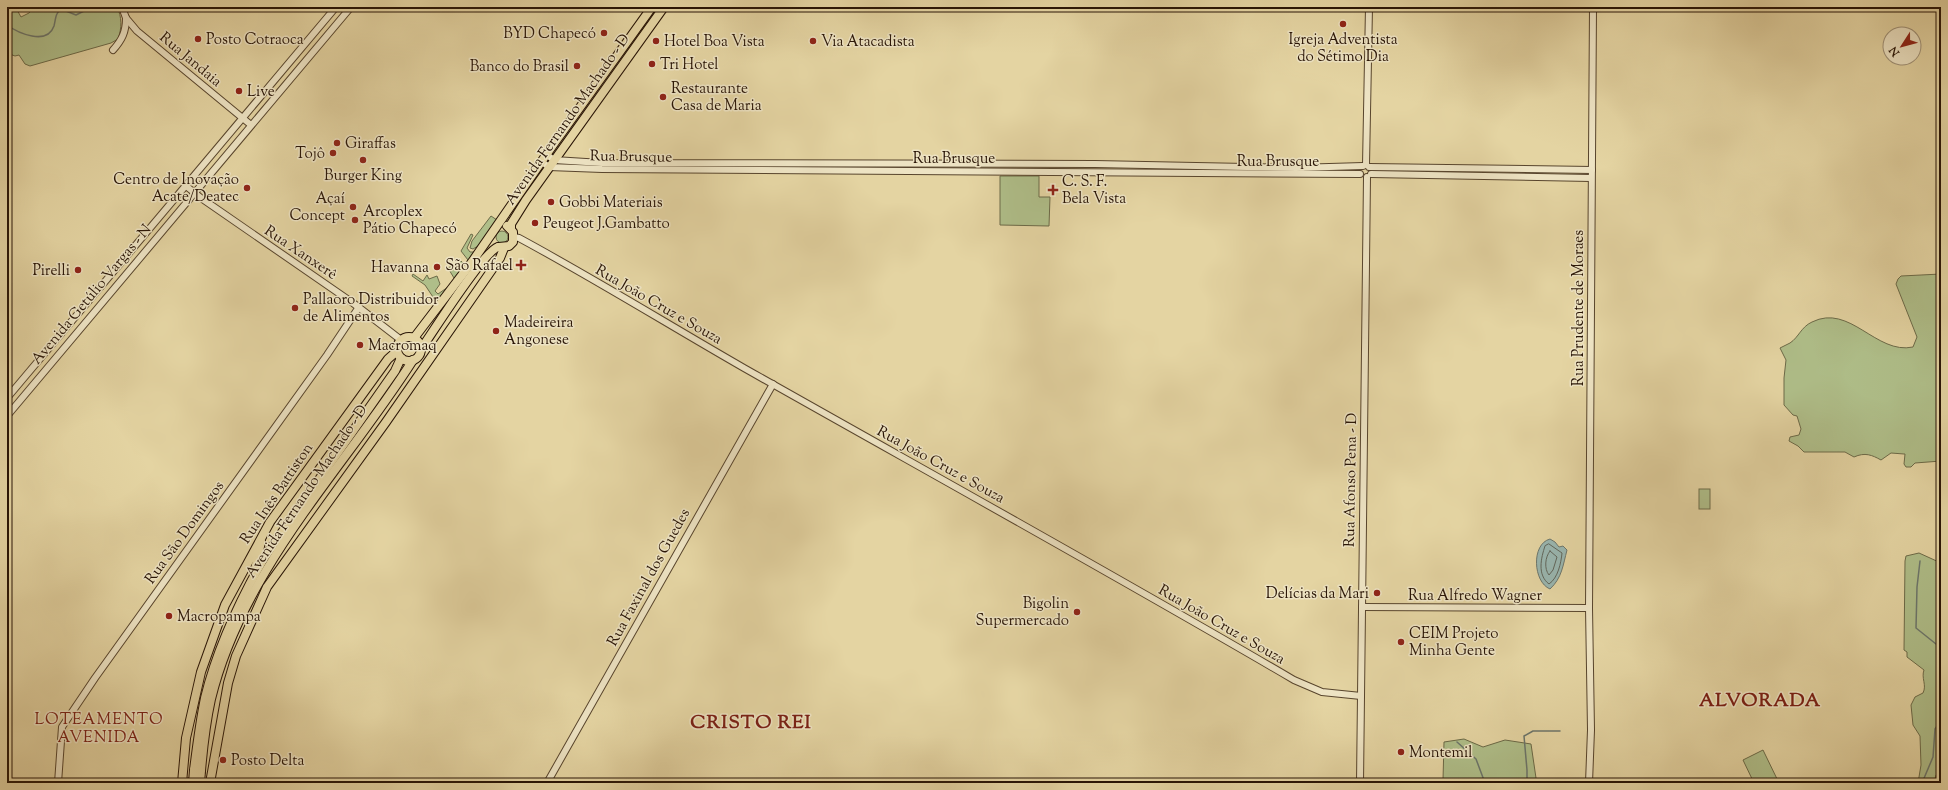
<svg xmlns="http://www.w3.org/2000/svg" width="1948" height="790" font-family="'Sorts Mill Goudy',serif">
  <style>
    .green { fill: #afbe89; stroke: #6c6a48 }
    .water { fill: #99b6b0; stroke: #6c766c }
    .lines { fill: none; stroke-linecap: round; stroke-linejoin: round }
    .shore { stroke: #61665b; stroke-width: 1 }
    .stream { stroke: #6c766c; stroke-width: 1.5 }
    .minor-casing { stroke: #58452d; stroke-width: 8 }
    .major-casing { stroke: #291506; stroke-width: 10 }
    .highway-casing { stroke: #291506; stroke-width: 10 }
    .minor { stroke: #ede3c3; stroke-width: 6 }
    .major { stroke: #e4d4a2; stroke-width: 8 }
    .highway { stroke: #e4d4a2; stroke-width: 9 }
    .major-bridge-casing { stroke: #291506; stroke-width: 10; stroke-linecap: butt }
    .major-bridge { stroke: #e4d4a2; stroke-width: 8 }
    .poi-dot { fill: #8f2418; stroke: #ede3c3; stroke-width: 1.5 }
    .labels { text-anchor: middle; stroke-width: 3; stroke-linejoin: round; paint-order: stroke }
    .poi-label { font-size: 15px; fill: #291506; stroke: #ede3c3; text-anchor: start }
    .street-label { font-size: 15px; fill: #291506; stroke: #ede3c3 }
    .neighbourhood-label { font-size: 16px; letter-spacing: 1px; fill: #7a1f14; stroke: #ede3c3 }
    .district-label { font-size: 19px; font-weight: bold; letter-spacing: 1px; fill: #7a1f14; stroke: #ede3c3 }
  </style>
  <rect width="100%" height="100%" fill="#e4d4a2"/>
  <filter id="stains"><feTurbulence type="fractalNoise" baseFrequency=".005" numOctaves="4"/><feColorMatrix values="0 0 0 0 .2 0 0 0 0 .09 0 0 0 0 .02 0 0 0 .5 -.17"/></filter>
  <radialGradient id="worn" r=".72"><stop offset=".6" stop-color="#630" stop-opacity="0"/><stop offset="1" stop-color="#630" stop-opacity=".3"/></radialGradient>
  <g class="green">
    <path d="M7,7L16,8L21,17L29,13L34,7H117C122,17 122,28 118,39L111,43L30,66L25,64L19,55L15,56L7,53Z"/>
    <polygon points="1000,176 1039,176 1039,197 1050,197 1049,226 1000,225"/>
    <polygon points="491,216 497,220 478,246 473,249 470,248 472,241"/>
    <circle cx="502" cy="237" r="6"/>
    <polygon points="471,234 473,235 467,248 470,252 474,252 468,260 461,251"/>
    <polygon points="461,261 465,265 454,278 448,268"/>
    <polygon points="413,274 423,281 427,275 429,279 437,276 440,284 435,291 438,294 448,287 437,303 425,285 412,276"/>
    <path d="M1941,274V461L1915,463L1911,467H1906L1904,464L1905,454H1904L1891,453L1881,460C1872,455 1865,452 1854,457L1845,452H1804L1798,446L1789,441L1790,437L1799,435L1801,429L1797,416L1793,415L1784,405V378L1786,360L1780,348C1783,346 1787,345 1790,343C1799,337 1801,327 1812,322C1850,303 1876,355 1913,347L1917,337L1896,284L1898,279L1901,276Z"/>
    <rect x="1699" y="489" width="11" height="20"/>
    <path d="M1919,553L1941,563V728L1939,733V742L1941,743V771L1936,775L1934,783H1918L1921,765L1920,736L1913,725L1911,705L1915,697L1923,693C1927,685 1921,678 1924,670L1907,657V652L1904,650L1905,561L1906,556Z"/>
    <polygon points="1464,739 1483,747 1505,740 1531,744 1536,778 1535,783 1475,783 1473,780 1443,780 1444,742"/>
    <polygon points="1763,750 1779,783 1754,783 1743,760"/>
  </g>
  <path class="water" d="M1550,539L1555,542L1559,547L1563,546L1567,550C1563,565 1562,578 1550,589C1533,582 1531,544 1550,539Z"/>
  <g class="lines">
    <g class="shore">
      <path d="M1549,544L1562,553C1561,563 1558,578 1549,584C1537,575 1541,558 1545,546Z"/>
      <path d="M1550,551L1557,557L1553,570L1549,575C1544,569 1545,557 1550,551Z"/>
    </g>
    <g class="stream">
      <path d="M7,25C18,33 47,46 54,26C56,18 55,14 61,9L76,15L92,7"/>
      <polyline points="1920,561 1917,587 1916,628 1941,648"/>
      <polyline points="1457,742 1476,759 1485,783"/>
      <polyline points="1527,783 1527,770 1524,736 1533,731 1560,731"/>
      <polyline points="1922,783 1933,757 1935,729 1941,720"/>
    </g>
    <g class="minor-casing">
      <g id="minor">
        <polyline points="122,7 126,18 137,31 251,125"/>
        <path d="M113,50C122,40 126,32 126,18"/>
        <polyline points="547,155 554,160 602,163 1095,164 1296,168 1363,166"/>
        <polyline points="542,162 549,167 602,169 1360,174"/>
        <polyline points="1366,165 1369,7"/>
        <polyline points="1369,167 1592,170"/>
        <polyline points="1371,174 1591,178"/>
        <polyline points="186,186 201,198 353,303 401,340"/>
        <path d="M514,237L519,238C595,279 669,325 744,368C928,472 1113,574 1294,680L1322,692L1361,696"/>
        <polyline points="7,398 336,7"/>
        <polyline points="7,416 351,7"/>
        <polyline points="1362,607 1589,608"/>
        <polyline points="58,783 62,727 95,678 327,355 359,307"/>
        <polyline points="547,783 773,384"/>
        <polyline points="1360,783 1367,177"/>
        <polyline points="1589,783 1591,730 1589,608 1593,7"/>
      </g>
    </g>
    <g class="major-casing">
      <g id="major">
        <polyline points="511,228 511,224 526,200 664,7"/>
        <polyline points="499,247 509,246 513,242 513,232 507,226"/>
        <circle cx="409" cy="349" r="12"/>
        <polyline points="414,338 472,262 553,145 652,7"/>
        <path d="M421,349C433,332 483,252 498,247"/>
        <polyline points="255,569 261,542"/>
        <path d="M194,770C197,746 200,722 205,698C217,649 239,602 264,558L395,371L401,358"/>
        <path d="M201,771C203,747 206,722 211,699C243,568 343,470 413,360"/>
        <polyline points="182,783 186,738 201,672 225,605 270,522 388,359 397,351"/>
        <polyline points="210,783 228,683 236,656 267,587 386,422 500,258 504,248"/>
      </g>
    </g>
    <g class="highway-casing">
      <polyline id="highway" points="187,783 196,781 204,783"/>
    </g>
    <use href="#minor" class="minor"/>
    <use href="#major" class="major"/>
    <use href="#highway" class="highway"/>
    <g class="major-bridge-casing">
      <g id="major-bridge">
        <polyline points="193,783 194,770"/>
        <polyline points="200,783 201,771"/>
      </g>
    </g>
    <use href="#major-bridge" class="major-bridge"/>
  </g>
  <g class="poi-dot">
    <circle cx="1343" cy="24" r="4"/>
    <circle cx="604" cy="33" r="4"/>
    <circle cx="198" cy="39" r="4"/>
    <circle cx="656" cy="41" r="4"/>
    <circle cx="813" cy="41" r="4"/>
    <circle cx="652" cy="64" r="4"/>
    <circle cx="577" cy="66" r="4"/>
    <circle cx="239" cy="91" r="4"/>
    <circle cx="663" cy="97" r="4"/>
    <circle cx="337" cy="143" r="4"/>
    <circle cx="333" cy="153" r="4"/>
    <circle cx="363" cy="160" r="4"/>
    <circle cx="247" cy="188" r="4"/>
    <path d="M1051 184h4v4h4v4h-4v4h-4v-4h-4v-4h4z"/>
    <circle cx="551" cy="202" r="4"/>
    <circle cx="353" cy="207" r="4"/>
    <circle cx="355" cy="220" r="4"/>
    <circle cx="535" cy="223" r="4"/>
    <path d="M519 259h4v4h4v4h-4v4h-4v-4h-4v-4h4z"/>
    <circle cx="437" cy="267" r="4"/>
    <circle cx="78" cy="270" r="4"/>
    <circle cx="295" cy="308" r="4"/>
    <circle cx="496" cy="331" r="4"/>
    <circle cx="360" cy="345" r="4"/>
    <circle cx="1377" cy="593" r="4"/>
    <circle cx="1077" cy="612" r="4"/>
    <circle cx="169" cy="616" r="4"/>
    <circle cx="1401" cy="642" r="4"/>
    <circle cx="1401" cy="752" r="4"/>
    <circle cx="223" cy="760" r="4"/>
  </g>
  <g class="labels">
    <g class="poi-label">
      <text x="596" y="38" text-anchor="end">BYD Chapecó</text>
      <text x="206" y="44">Posto Cotraoca</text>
      <text x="1343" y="44" text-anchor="middle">Igreja Adventista<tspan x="1343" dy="17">do Sétimo Dia</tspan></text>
      <text x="664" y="46">Hotel Boa Vista</text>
      <text x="821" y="46">Via Atacadista</text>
      <text x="660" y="69">Tri Hotel</text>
      <text x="569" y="71" text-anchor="end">Banco do Brasil</text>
      <text x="671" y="93">Restaurante<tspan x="671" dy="17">Casa de Maria</tspan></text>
      <text x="247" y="96">Live</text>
      <text x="345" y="148">Giraffas</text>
      <text x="325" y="158" text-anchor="end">Tojô</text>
      <text x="363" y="180" text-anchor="middle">Burger King</text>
      <text x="239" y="184" text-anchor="end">Centro de Inovação<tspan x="239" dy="17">Acate/Deatec</tspan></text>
      <text x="1062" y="186">C. S. F.<tspan x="1062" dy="17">Bela Vista</tspan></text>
      <text x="345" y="203" text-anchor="end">Açaí<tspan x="345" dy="17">Concept</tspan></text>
      <text x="559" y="207">Gobbi Materiais</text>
      <text x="363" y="216">Arcoplex<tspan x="363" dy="17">Pátio Chapecó</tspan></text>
      <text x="543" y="228">Peugeot J.Gambatto</text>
      <text x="513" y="270" text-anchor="end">São Rafael</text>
      <text x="429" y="272" text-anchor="end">Havanna</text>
      <text x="70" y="275" text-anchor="end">Pirelli</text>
      <text x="303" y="304">Pallaoro Distribuidor<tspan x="303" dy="17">de Alimentos</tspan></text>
      <text x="504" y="327">Madeireira<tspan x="504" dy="17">Angonese</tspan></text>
      <text x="368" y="350">Macromaq</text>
      <text x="1369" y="598" text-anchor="end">Delícias da Mari</text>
      <text x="1069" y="608" text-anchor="end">Bigolin<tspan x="1069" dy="17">Supermercado</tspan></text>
      <text x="177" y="621">Macropampa</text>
      <text x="1409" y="638">CEIM Projeto<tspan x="1409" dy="17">Minha Gente</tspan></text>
      <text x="1409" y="757">Montemil</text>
      <text x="231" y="765">Posto Delta</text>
    </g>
    <g class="street-label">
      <text transform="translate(191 59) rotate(40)" y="5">Rua Jandaia</text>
      <text transform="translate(567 119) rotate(-55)" y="5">Avenida Fernando Machado - D</text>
      <text transform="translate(631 156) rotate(1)" y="5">Rua Brusque</text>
      <text x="954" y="163">Rua Brusque</text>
      <text x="1278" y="166">Rua Brusque</text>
      <text transform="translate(301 252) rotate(34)" y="5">Rua Xanxerê</text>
      <text transform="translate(91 294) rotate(-50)" y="5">Avenida Getúlio Vargas - N</text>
      <text transform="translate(659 304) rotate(30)" y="5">Rua João Cruz e Souza</text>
      <text transform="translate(1578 308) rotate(-90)" y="5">Rua Prudente de Moraes</text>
      <text transform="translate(941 464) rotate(29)" y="5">Rua João Cruz e Souza</text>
      <text transform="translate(1350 480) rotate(-89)" y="5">Rua Afonso Pena - D</text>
      <text transform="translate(306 491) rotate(-56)" y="5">Avenida Fernando Machado - D</text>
      <text transform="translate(276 493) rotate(-56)" y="5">Rua Inês Battiston</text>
      <text transform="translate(184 532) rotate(-54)" y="5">Rua São Domingos</text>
      <text transform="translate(648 577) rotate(-61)" y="5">Rua Faxinal dos Guedes</text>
      <text x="1475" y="600">Rua Alfredo Wagner</text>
      <text transform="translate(1222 624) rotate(30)" y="5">Rua João Cruz e Souza</text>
    </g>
    <g class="neighbourhood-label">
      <text x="99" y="724">LOTEAMENTO<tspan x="99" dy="18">AVENIDA</tspan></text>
    </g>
    <g class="district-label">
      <text x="1760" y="706">ALVORADA</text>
      <text x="751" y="728">CRISTO REI</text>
    </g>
  </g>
  <rect width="1948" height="790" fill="none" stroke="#e4d4a2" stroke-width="24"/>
  <rect x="8" y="8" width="1932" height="774" fill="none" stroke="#291506" stroke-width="2"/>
  <rect x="12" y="12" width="1924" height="766" fill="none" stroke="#291506"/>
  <g transform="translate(1902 46) rotate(234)"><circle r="19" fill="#ede3c3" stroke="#9f9177"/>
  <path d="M0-3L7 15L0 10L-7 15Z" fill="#8f2418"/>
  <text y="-6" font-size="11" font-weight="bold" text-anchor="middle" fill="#291506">N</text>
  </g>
  <rect width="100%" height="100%" filter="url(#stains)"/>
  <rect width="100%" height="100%" fill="url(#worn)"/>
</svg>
